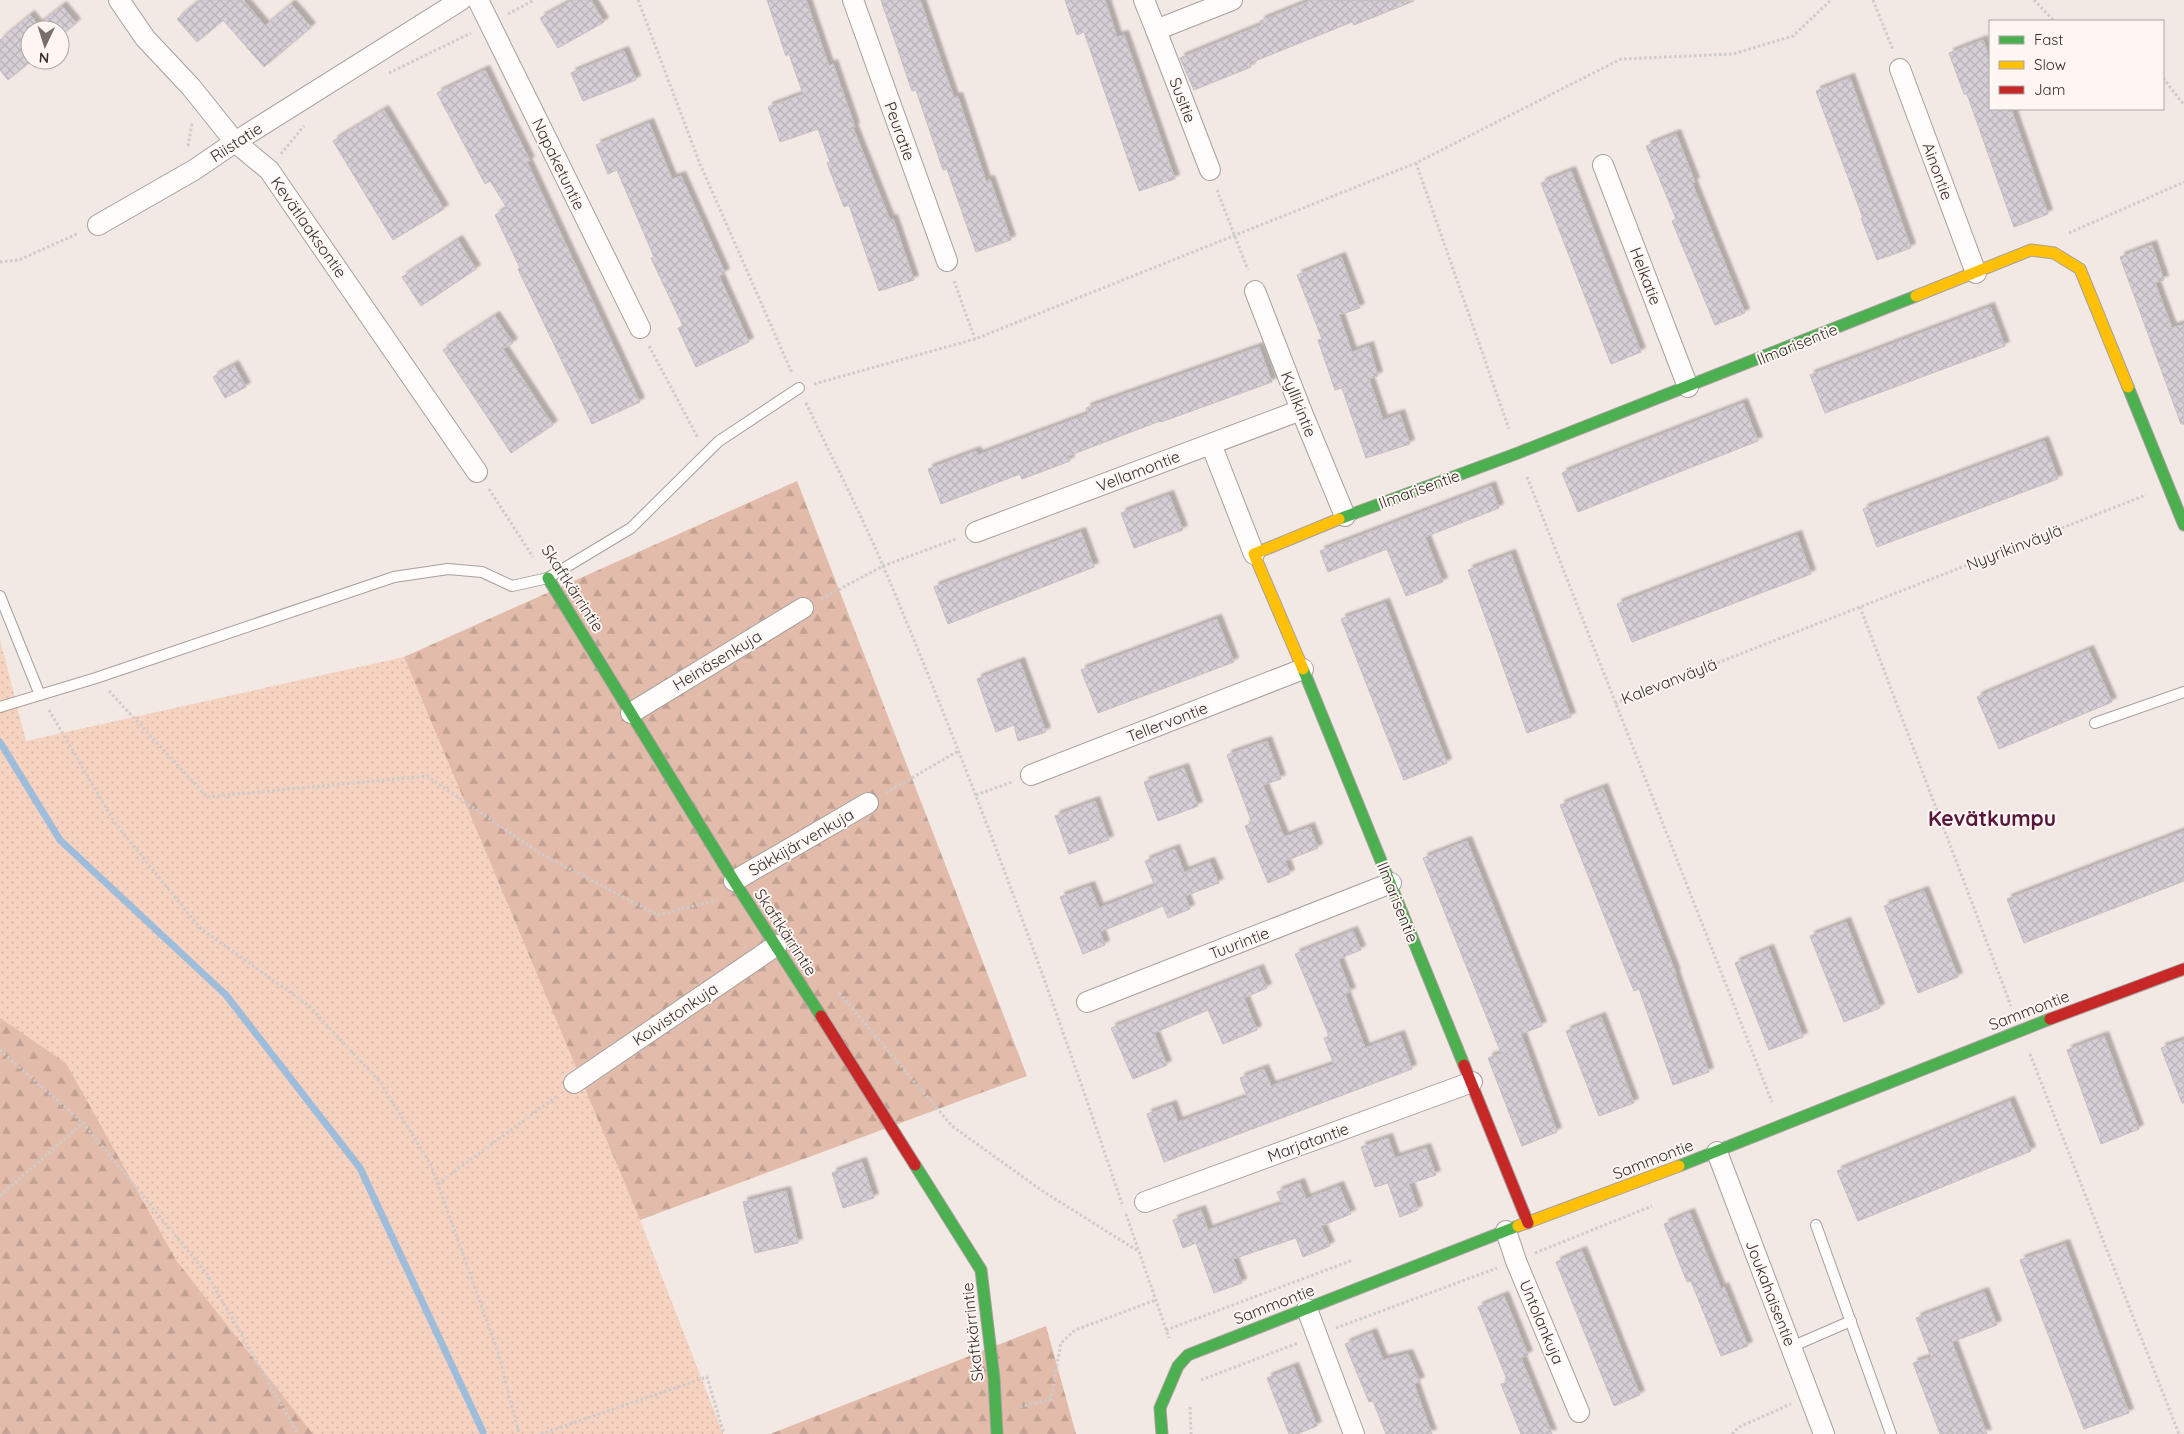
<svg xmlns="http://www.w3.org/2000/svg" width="2184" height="1434" font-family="Quicksand,sans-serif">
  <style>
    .grass { fill: url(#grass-dots) }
    .forest { fill: url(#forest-firs) }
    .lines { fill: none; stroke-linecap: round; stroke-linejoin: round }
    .stream { stroke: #9dbddb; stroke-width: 7 }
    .building { fill: url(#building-cross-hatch); stroke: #c5bfc0; filter: url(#shadow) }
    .lane-casing { stroke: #a7a09c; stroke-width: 12 }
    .street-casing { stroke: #a7a09c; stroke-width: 22 }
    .fast-casing { stroke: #a7a09c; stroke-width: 13 }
    .slow-casing { stroke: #a7a09c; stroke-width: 13 }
    .jam-casing { stroke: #a7a09c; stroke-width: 13 }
    .path { stroke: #cecbcb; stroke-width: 3; stroke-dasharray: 2.5 2.5; stroke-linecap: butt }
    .lane { stroke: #fdfcfb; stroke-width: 10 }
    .street { stroke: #fdfcfb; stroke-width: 20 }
    .fast { stroke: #4caf50; stroke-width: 11 }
    .slow { stroke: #ffc107; stroke-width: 11 }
    .jam { stroke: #c62828; stroke-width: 11 }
    .labels { text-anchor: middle; stroke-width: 4; stroke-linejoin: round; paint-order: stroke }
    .street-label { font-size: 16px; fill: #352e2b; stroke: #fdf6f2 }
    .district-label { font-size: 21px; font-weight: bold; fill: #55173a; stroke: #fdf6f2 }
  </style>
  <defs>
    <pattern id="grass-dots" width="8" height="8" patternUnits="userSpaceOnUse" patternTransform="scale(1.25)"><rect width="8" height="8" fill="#f6d2c1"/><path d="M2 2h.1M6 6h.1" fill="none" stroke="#d4b5a6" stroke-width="1.8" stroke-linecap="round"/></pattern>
    <pattern id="forest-firs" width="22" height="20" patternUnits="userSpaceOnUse" patternTransform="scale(1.25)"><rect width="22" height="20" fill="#e2bbaa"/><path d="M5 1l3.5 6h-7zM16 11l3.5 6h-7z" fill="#c2a192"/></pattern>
    <pattern id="building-cross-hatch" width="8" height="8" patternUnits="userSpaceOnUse" patternTransform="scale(1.25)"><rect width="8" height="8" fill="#d7cfd7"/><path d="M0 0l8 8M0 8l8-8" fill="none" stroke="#b9b2b9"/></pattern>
    <filter id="shadow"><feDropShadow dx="4.5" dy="-4.5" stdDeviation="1" flood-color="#0004"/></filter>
  </defs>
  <rect width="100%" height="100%" fill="#f2e8e4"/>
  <polygon class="grass" points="0,640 26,741 404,657 640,1220 723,1434 313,1434 176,1260 66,1063 0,1022"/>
  <g class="forest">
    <polygon points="797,481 1027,1076 640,1220 404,657"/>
    <polygon points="0,1018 66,1063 176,1260 313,1434 0,1434"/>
    <polygon points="1046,1326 1076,1434 770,1434"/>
  </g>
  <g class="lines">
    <polyline class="stream" points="0,742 60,840 226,995 360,1168 483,1432"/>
  </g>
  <g class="building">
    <polygon points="200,0 245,0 244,1 265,26 291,4 311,27 264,67 223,20 197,42 177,19"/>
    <polygon points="573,0 591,0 604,22 558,48 540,18"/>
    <polygon points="767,0 806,0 829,66 833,64 855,127 853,128 890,220 893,219 914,280 879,291 849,205 844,207 827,163 830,162 818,129 780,142 768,107 803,94 789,54 786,56"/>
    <polygon points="881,0 920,0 954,98 958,97 986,181 990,180 1011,240 976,252 947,169 943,170 916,90 912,91"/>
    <polygon points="1065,0 1105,0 1117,37 1124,35 1175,179 1139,191 1084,32 1077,35"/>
    <polygon points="1312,0 1414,1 1354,25 1352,22 1250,63 1251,67 1194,90 1180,58 1261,25 1260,21"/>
    <polygon points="62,6 76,23 60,36 60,30 30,30 30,60 32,60 8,80 0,70 0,40 30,15 38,25"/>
    <polygon points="1983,40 1990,60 1990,109 2011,109 2048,214 2014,227 1967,94 1964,94 1949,53"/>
    <polygon points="624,51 636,80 583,101 571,73"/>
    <polygon points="485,70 530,161 527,162 640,402 592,424 518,269 520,268 495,215 507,208 490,181 485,184 437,93"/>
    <polygon points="1850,78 1911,248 1877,260 1861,218 1863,218 1816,91"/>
    <polygon points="384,110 444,209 393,240 333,141"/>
    <polygon points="649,123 672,179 681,176 725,273 719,276 749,342 696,367 678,328 683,326 651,258 654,257 617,170 608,174 596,145"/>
    <polygon points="1676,134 1695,182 1692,183 1745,313 1715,325 1672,221 1676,219 1646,146"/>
    <polygon points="1571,171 1641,352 1611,364 1541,183"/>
    <polygon points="458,240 476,269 421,306 402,277"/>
    <polygon points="2152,245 2164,280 2155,283 2172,328 2184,324 2184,424 2181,424 2120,257"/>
    <polygon points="1341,257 1360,308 1339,315 1352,352 1369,346 1378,376 1369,379 1383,420 1400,414 1410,444 1366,458 1342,388 1335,390 1318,340 1322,339 1297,275"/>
    <polygon points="1990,307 2005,346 1825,413 1810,375"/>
    <polygon points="495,316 513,343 503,349 553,425 511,453 443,350"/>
    <polygon points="1259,347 1272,382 1161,422 1160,421 1068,456 1070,461 1022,479 1020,474 941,504 928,469 976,451 978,455 1088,414 1086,408"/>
    <polygon points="234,365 246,387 225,398 213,377"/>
    <polygon points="1743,403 1758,441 1578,512 1562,473"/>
    <polygon points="2044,441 2058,479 1877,547 1863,509"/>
    <polygon points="1491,486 1499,508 1425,537 1443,582 1406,596 1387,549 1328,572 1320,551"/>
    <polygon points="1169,495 1183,530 1134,548 1121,513"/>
    <polygon points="1081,532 1094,567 948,624 934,587"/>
    <polygon points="1797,535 1811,574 1632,642 1617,604"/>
    <polygon points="1511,554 1571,717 1527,733 1468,570"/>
    <polygon points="1385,603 1447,763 1404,780 1341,619"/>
    <polygon points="1217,619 1234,662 1098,713 1081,670"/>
    <polygon points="2089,650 2112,702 1999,749 1977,697"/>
    <polygon points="1020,662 1046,732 1018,741 1014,725 996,732 977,679"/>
    <polygon points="1267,741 1281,779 1263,785 1284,837 1310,827 1318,848 1285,861 1290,874 1268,883 1245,826 1252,823 1227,755"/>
    <polygon points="1184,768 1198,806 1158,821 1144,782"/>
    <polygon points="1603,788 1676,974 1675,975 1709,1072 1673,1085 1639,989 1634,991 1560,805"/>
    <polygon points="1095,801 1109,840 1069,854 1055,816"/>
    <polygon points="2184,831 2184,881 2024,943 2007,899"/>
    <polygon points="1467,841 1542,1026 1521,1034 1557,1132 1522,1146 1488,1058 1501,1053 1423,858"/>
    <polygon points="1175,849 1184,872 1210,862 1219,883 1185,896 1190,909 1168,918 1163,906 1100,932 1105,945 1083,954 1060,897 1090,886 1099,908 1155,886 1145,861"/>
    <polygon points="1924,891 1958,977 1918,993 1884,906"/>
    <polygon points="1846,922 1880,1008 1844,1022 1810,936"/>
    <polygon points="1353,931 1361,950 1338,959 1351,992 1345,994 1365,1048 1400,1035 1412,1069 1164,1162 1147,1114 1172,1105 1178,1122 1247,1097 1240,1078 1264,1069 1271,1086 1334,1064 1324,1038 1329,1036 1295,954"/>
    <polygon points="1769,949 1803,1037 1769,1050 1735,963"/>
    <polygon points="1259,969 1267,988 1244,998 1257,1030 1223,1044 1208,1010 1154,1033 1167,1065 1133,1079 1111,1028"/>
    <polygon points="1601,1017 1634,1103 1599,1116 1566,1031"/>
    <polygon points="2104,1036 2139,1129 2101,1144 2067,1050"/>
    <polygon points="2184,1040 2184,1103 2182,1103 2161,1048"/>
    <polygon points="2010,1101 2031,1151 1858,1221 1837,1171"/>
    <polygon points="1388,1138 1395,1158 1426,1148 1436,1175 1409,1184 1418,1210 1400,1217 1388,1183 1375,1187 1361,1147"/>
    <polygon points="862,1162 874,1198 843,1208 832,1173"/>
    <polygon points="1300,1183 1306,1199 1339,1186 1351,1214 1321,1226 1330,1246 1303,1257 1296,1238 1233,1259 1242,1283 1214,1293 1196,1243 1183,1248 1173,1220 1201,1210 1208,1230 1282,1204 1277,1192"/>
    <polygon points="786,1191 798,1243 755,1253 743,1202"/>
    <polygon points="1690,1213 1721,1289 1724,1287 1748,1346 1721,1356 1691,1281 1687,1282 1664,1224"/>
    <polygon points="2065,1244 2129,1413 2084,1429 2020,1260"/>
    <polygon points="1582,1251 1640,1395 1614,1406 1556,1262"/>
    <polygon points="1984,1292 1997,1325 1952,1342 1987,1434 1940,1434 1913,1363 1931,1357 1916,1318"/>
    <polygon points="1504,1296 1528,1355 1521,1358 1552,1434 1521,1434 1501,1384 1508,1382 1478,1307"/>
    <polygon points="1372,1333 1383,1360 1408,1354 1420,1381 1414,1384 1432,1434 1386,1434 1373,1401 1369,1402 1345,1344"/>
    <polygon points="1294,1367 1317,1426 1297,1434 1289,1434 1267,1378"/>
  </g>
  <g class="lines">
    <g class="lane-casing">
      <g id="lane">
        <polyline points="0,596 40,695"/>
        <polyline points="0,707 96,678 394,577 448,569 482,572 512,586 548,578 631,528 719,441 799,388"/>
        <polyline points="2095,723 2184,692"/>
        <polyline points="1816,1225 1891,1434"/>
        <polyline points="1791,1347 1851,1321"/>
      </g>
    </g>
    <g class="street-casing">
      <g id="street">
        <polyline points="119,0 145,38 191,87 235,142 269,170 477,472"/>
        <polyline points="478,0 640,328"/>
        <polyline points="853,0 947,261"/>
        <polyline points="1144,0 1156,30 1232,0"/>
        <polyline points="1156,30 1210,170"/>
        <polyline points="1900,69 1976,273"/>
        <polyline points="1603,165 1688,387"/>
        <polyline points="98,225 194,170 235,142 461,0"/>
        <polyline points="1255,291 1301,410 1345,516"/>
        <polyline points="1211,444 1254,554"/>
        <polyline points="976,532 1301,410"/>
        <polyline points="631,713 803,608"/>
        <polyline points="1031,775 1303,669"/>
        <polyline points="734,881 868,803"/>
        <polyline points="1087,1002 1391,883"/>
        <polyline points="574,1083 777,945"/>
        <polyline points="1717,1152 1824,1434"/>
        <polyline points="1145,1202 1472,1082"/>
        <polyline points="1506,1231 1516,1261 1579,1412"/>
        <polyline points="1307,1309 1354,1434"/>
      </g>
    </g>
    <g class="fast-casing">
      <g id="fast">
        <polyline points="2128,387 2184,525"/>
        <polyline points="1339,519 1518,453 1916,296"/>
        <polyline points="548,578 734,881 821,1016"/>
        <polyline points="1303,669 1464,1065"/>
        <polyline points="915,1165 981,1270 994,1378 997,1434"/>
        <polyline points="1679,1166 2050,1019"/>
        <polyline points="1162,1434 1160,1408 1178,1366 1188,1355 1518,1226"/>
      </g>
    </g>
    <g class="slow-casing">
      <g id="slow">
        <polyline points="1916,296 2031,250 2054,253 2080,269 2128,387"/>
        <polyline points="1303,669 1254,554 1339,519"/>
        <polyline points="1518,1226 1679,1166"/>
      </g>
    </g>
    <g class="jam-casing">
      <g id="jam">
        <polyline points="821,1016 915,1165"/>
        <polyline points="2050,1019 2184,969"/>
        <polyline points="1464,1065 1528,1223"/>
      </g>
    </g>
    <g class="path">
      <polyline points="638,0 700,164 792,373"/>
      <polyline points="1873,0 1893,50"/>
      <polyline points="2034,0 2054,21"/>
      <polyline points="508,14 534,0"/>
      <polyline points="389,73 471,33"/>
      <polyline points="2163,78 2184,105"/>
      <polyline points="188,146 192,123"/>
      <polyline points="281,154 304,126"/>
      <polyline points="1416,163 1509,429"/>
      <polyline points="1217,190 1248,270"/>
      <polyline points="2069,233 2184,182"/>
      <polyline points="0,262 19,260 79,233"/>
      <polyline points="954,281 975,339"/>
      <polyline points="649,346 698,438"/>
      <polyline points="814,384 975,339 1416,163 1621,59 1733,54 1793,36 1831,0"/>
      <path d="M806,403C832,458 860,512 884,568C972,776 1050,989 1122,1204"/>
      <polyline points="1527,477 1772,1102"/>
      <polyline points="489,489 533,557"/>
      <polyline points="821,599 883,566 956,539"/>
      <polyline points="1860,607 2011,1006"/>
      <polyline points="109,691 207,797 427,776 541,854 658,915 717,900"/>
      <polyline points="1615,703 2146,495"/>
      <polyline points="49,710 115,823 200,928 308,1005 380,1082 431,1165 498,1352 519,1434"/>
      <polyline points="886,793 958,751"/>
      <polyline points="976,795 1012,782"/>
      <polyline points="839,993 952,1126 1041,1190 1138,1251"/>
      <polyline points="0,1050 83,1123 207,1274 298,1434"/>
      <polyline points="2030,1054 2179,1434"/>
      <polyline points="438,1184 557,1096"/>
      <polyline points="0,1196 83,1123"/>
      <polyline points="1126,1214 1169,1338"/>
      <polyline points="1535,1253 1652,1206"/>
      <polyline points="1336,1328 1497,1268"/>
      <polyline points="1166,1330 1353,1260"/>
      <polyline points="1201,1380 1298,1343"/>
      <polyline points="1020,1407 1051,1399 1061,1343 1075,1330 1156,1300"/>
      <polyline points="1190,1407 1191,1434"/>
      <polyline points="541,1434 707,1377 724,1434"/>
      <polyline points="1732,1434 1739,1427 1791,1404"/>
    </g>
    <use href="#lane" class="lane"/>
    <use href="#street" class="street"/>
    <use href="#fast" class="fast"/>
    <use href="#slow" class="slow"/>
    <use href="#jam" class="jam"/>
  </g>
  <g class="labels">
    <g class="street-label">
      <text transform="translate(1183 100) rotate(69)" y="6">Susitie</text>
      <text transform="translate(900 131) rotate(70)" y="6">Peuratie</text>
      <text transform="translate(236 142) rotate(-33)" y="6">Riistatie</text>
      <text transform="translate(559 164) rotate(64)" y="6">Napaketuntie</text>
      <text transform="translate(1938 171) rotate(70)" y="6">Ainontie</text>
      <text transform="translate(309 227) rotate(55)" y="6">Kevätlaaksontie</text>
      <text transform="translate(1646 276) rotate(69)" y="6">Helkatie</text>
      <text transform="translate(1797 344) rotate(-22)" y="6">Ilmarisentie</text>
      <text transform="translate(1299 404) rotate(68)" y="6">Kyllikintie</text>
      <text transform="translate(1138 471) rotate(-21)" y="6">Vellamontie</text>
      <text transform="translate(1419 489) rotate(-20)" y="6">Ilmarisentie</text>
      <text transform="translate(2014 547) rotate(-21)" y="6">Nyyrikinväylä</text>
      <text transform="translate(573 588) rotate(57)" y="6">Skaftkärrintie</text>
      <text transform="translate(717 660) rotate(-31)" y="6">Heinäsenkuja</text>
      <text transform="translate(1669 681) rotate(-21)" y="6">Kalevanväylä</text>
      <text transform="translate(1167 722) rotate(-21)" y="6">Tellervontie</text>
      <text transform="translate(801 842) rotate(-30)" y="6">Säkkijärvenkuja</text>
      <text transform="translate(1398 902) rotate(68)" y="6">Ilmarisentie</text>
      <text transform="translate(786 932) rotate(57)" y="6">Skaftkärrintie</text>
      <text transform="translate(1239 943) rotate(-21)" y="6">Tuurintie</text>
      <text transform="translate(2029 1010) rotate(-21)" y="6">Sammontie</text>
      <text transform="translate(675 1014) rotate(-34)" y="6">Koivistonkuja</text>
      <text transform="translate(1308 1142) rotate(-20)" y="6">Marjatantie</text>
      <text transform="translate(1653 1159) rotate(-21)" y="6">Sammontie</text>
      <text transform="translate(1771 1293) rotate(69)" y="6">Joukahaisentie</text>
      <text transform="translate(1274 1304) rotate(-21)" y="6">Sammontie</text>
      <text transform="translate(1542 1322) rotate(67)" y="6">Untolankuja</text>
      <text transform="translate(972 1332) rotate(-96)" y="6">Skaftkärrintie</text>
    </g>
    <g class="district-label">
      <text x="1992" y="826">Kevätkumpu</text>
    </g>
  </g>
  <rect x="1989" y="20" width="175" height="90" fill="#fdf6f2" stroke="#ada6a2"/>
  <rect x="1999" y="36" width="25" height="8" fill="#4caf50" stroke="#ada6a2"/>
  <text x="2034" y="45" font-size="15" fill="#352e2b">Fast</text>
  <rect x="1999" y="61" width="25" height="8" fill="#ffc107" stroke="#ada6a2"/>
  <text x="2034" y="70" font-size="15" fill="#352e2b">Slow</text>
  <rect x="1999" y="86" width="25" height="8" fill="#c62828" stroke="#ada6a2"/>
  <text x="2034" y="95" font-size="15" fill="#352e2b">Jam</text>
  <g transform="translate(45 45) rotate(184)"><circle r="24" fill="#fdf6f2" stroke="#ada6a2"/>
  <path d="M0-4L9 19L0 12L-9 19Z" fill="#776f6c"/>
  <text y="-8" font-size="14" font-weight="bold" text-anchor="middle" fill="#352e2b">N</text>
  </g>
</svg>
